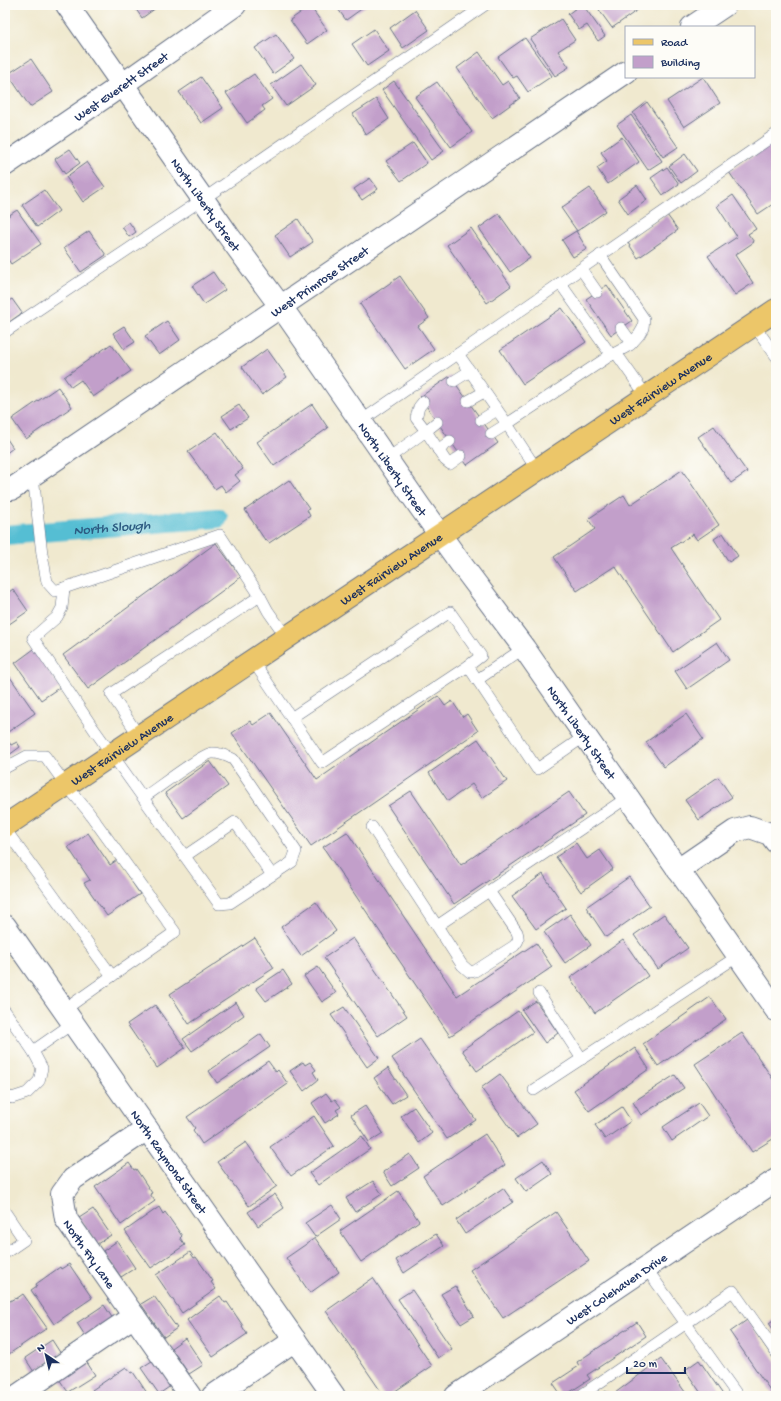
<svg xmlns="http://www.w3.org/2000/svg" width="781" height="1401" font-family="'Gochi Hand',sans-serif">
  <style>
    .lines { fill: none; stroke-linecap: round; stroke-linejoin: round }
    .canal { stroke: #55bed3; stroke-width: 20 }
    .building { fill: #c29fca }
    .service-casing { stroke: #667086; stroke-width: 12 }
    .minor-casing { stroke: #667086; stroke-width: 24 }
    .primary-casing { stroke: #667086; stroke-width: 24 }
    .service { stroke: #fff; stroke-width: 11 }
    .minor { stroke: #fff; stroke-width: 22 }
    .primary { stroke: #ecc669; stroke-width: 22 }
    .labels { text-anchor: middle; stroke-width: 4; stroke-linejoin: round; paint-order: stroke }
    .street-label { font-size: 13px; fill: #1b2f5e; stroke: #fdfcf7 }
    .water-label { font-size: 14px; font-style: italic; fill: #2c5a81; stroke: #fdfcf7 }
  </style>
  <rect width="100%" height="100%" fill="#fdfcf7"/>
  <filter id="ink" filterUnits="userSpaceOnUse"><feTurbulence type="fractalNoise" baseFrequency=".025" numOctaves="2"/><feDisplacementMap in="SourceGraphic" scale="8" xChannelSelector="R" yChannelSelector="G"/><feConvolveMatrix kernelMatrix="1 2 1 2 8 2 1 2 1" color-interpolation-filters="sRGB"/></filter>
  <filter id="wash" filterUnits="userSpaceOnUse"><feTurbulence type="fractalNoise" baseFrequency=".012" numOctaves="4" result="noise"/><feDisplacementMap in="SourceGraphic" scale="16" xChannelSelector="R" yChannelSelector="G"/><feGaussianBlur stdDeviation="0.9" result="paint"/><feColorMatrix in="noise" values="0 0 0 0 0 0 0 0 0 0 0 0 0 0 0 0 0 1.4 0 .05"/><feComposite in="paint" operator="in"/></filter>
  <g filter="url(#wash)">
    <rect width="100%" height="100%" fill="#f0e9cf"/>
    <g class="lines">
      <path class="canal" id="s1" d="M5,535L218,518"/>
    </g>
    <g id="blocks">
      <g class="building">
        <polygon points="133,5 160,5 142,18"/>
        <polygon points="335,5 367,5 346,20"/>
        <polygon points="580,5 583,5 605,36 598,41 587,25 579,30 568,14"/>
        <polygon points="606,5 636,5 639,9 612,28 599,10"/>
        <polygon points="310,6 327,30 307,44 290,20"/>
        <polygon points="415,10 429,30 403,48 390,28"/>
        <polygon points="561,19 575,40 558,51 569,67 555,76 530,39"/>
        <polygon points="374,29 389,51 367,66 352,44"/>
        <polygon points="276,34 294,59 273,74 255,48"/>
        <polygon points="525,38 552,76 528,92 517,76 513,78 498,57"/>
        <polygon points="479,52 502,85 508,81 520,98 492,118 457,68"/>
        <polygon points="31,59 53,92 30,107 8,74"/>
        <polygon points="301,64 316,85 286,106 271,85"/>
        <polygon points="254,74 272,99 262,106 265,110 247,123 226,93"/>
        <polygon points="201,77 223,108 201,123 179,92"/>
        <polygon points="703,77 720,103 684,127 667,101"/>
        <polygon points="394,81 444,151 431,160 382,90"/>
        <polygon points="437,82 472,132 451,147 415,97"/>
        <polygon points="376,99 389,119 366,135 353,114"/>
        <polygon points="647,102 678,147 663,157 633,113"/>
        <polygon points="631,115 662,161 648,170 617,125"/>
        <polygon points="622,137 639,162 608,184 597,168 607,161 601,152"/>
        <polygon points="776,140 776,202 758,214 729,172"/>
        <polygon points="413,143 427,163 401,181 386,161"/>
        <polygon points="70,149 80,163 65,174 55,159"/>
        <polygon points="685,154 697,171 681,183 669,166"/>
        <polygon points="87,162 105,187 83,202 66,177"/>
        <polygon points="667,167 679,184 663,195 651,178"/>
        <polygon points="370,178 378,189 362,200 354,189"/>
        <polygon points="637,185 647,200 628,214 618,199"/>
        <polygon points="590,188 606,211 577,231 561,208"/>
        <polygon points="44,190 59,211 37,227 22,205"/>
        <polygon points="733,195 756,229 748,234 754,242 735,255 753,283 735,295 708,256 737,237 717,206"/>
        <polygon points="17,210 41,244 11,264 5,255 5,218"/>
        <polygon points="499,214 530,258 510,272 479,228"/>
        <polygon points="667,215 678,230 638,258 628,243"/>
        <polygon points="298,219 313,242 290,257 275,235"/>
        <polygon points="129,222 136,232 129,237 122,227"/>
        <polygon points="471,228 511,286 487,303 447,245"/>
        <polygon points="89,231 106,255 81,272 64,248"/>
        <polygon points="576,231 587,249 573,257 562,240"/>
        <polygon points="213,272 225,290 204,304 192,286"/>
        <polygon points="400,276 429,318 418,326 434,349 405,369 360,304"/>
        <polygon points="607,285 632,321 611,335 586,299"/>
        <polygon points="12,299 22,313 5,325 5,303"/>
        <polygon points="562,308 586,342 523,384 500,350"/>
        <polygon points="167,321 180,340 159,355 145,336"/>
        <polygon points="124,326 135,342 124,349 113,333"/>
        <polygon points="111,344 131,371 93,397 81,380 71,387 64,377"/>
        <polygon points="267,349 287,377 262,395 242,367"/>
        <polygon points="450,376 498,443 467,465 420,397"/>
        <polygon points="58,387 72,407 26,439 12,419"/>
        <polygon points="312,404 328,428 274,466 257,442"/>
        <polygon points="239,405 248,418 231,429 222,416"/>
        <polygon points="714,426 747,472 731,483 698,437"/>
        <polygon points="217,432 243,469 235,475 240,481 226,492 221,485 215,489 188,452"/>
        <polygon points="5,436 13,448 5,454"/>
        <polygon points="682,470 719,525 697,540 693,534 671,548 719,620 673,652 615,566 577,591 554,557 595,529 588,519 624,495 630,505"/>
        <polygon points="289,480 309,509 307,510 310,516 269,543 266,539 265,540 245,510"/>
        <polygon points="723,533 738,556 729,562 714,539"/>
        <polygon points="216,543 241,577 88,689 63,655"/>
        <polygon points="13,589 28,611 5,627 5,595"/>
        <polygon points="717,642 729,660 687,689 675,671"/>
        <polygon points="34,649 60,687 41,700 15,663"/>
        <polygon points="10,677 35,713 5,734 5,680"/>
        <polygon points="438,696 445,706 452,701 463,717 467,714 478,731 311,846 232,733 250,721 253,725 271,713 317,780"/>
        <polygon points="686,714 703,739 664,767 646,742"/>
        <polygon points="5,737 11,745 17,742 20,747 5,758"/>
        <polygon points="478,739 507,781 482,798 472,784 448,801 429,773"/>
        <polygon points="210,761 228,786 183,818 165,793"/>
        <polygon points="718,777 732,797 699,820 685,800"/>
        <polygon points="411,791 461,865 569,792 585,815 454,904 388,806"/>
        <polygon points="347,832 457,996 536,943 552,967 450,1036 323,847"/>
        <polygon points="88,833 110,865 117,860 140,894 107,916 84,883 90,880 68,847"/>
        <polygon points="576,843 587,859 600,850 613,869 581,892 556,857"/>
        <polygon points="543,874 566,908 536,929 512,896"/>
        <polygon points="629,877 650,906 606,937 586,907"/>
        <polygon points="316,902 336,931 301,956 281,927"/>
        <polygon points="570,914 591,945 565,963 544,932"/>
        <polygon points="664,914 688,948 658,969 634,935"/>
        <polygon points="255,938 274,968 189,1024 170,994"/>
        <polygon points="353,938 407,1016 378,1036 324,958"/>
        <polygon points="623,940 648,976 595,1013 570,978"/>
        <polygon points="318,967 336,993 322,1002 304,976"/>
        <polygon points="283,970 292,984 266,1001 256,988"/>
        <polygon points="710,997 726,1019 658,1066 643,1044"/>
        <polygon points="536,1001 558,1033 545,1043 522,1010"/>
        <polygon points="236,1002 244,1015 192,1051 183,1039"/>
        <polygon points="155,1005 185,1048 157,1068 127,1024"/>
        <polygon points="344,1007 379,1058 367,1067 331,1015"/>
        <polygon points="518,1011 533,1032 477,1071 462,1050"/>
        <polygon points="742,1033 776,1084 776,1137 752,1152 695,1064"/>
        <polygon points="261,1034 270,1047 217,1083 209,1071"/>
        <polygon points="420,1039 476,1120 447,1139 392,1058"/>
        <polygon points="635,1048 649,1069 589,1111 574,1090"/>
        <polygon points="268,1061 276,1072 278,1070 288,1084 202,1144 193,1130 195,1128 187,1117"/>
        <polygon points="303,1062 305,1065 310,1062 316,1070 313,1072 318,1080 304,1091 290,1071"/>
        <polygon points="388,1068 406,1095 392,1104 374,1078"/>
        <polygon points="500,1074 537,1124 517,1138 481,1088"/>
        <polygon points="675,1075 684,1088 641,1115 633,1102"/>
        <polygon points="326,1093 332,1101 335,1099 341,1107 336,1110 339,1114 325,1123 312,1103"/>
        <polygon points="699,1103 708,1116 672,1141 663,1127"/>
        <polygon points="365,1106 383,1133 369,1142 351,1115"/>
        <polygon points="414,1107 432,1133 419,1143 401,1116"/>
        <polygon points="622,1107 631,1121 605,1139 595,1125"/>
        <polygon points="314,1116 334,1146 291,1176 270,1147"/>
        <polygon points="485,1134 505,1165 443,1206 423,1176"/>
        <polygon points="362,1136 370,1149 318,1185 309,1173"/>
        <polygon points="246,1142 277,1186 249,1206 217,1162"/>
        <polygon points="410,1154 419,1168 392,1186 383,1172"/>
        <polygon points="543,1160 552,1174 526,1192 516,1178"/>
        <polygon points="129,1163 134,1170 136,1169 152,1193 150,1194 155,1201 121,1225 95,1187"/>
        <polygon points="373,1181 382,1194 355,1212 346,1198"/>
        <polygon points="503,1188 513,1202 465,1234 456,1220"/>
        <polygon points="398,1191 419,1221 361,1262 340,1231"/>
        <polygon points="275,1194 284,1208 258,1226 248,1212"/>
        <polygon points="332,1205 341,1219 315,1237 305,1223"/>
        <polygon points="159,1207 163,1214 165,1212 182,1236 180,1238 185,1245 151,1268 125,1231"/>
        <polygon points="93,1209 111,1235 97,1244 79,1218"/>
        <polygon points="556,1212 589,1261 503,1318 470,1270"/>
        <polygon points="436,1234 444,1246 404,1273 396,1260"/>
        <polygon points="315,1238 339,1272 310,1293 286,1258"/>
        <polygon points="117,1241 135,1268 121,1277 103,1251"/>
        <polygon points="190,1252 194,1258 196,1257 213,1281 211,1282 216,1289 182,1313 156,1275"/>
        <polygon points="69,1264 92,1298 54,1324 31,1290 37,1286 36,1284 60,1267 61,1269"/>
        <polygon points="373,1278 432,1366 388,1396 384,1396 326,1311"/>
        <polygon points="455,1286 474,1316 461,1324 441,1294"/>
        <polygon points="412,1290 452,1349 438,1358 398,1299"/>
        <polygon points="23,1294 47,1328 9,1354 5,1349 5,1304 15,1298 16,1299"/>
        <polygon points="154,1296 177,1328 164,1337 141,1304"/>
        <polygon points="220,1296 225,1303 227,1302 243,1326 242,1326 247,1334 213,1357 187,1320"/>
        <polygon points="104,1305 113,1319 86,1337 77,1323"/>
        <polygon points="776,1318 776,1334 769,1323"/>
        <polygon points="747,1320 776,1362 776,1396 774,1396 730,1332"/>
        <polygon points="637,1322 646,1336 587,1375 590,1379 564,1396 562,1396 553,1383 579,1366 577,1362"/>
        <polygon points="185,1338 203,1365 189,1374 171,1348"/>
        <polygon points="52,1340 61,1354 34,1372 25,1358"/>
        <polygon points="155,1359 172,1385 159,1394 141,1368"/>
        <polygon points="661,1359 688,1396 617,1396 615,1393"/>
        <polygon points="699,1360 724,1396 703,1396 685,1370"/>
        <polygon points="86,1361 95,1375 68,1392 59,1379"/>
        <polygon points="126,1367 131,1373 133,1372 149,1396 96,1396 92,1390"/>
        <polygon points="606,1391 609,1396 599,1396"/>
      </g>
    </g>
  </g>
  <g filter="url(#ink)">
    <use href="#blocks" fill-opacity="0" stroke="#667086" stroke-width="1"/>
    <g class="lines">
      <g class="service-casing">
        <g id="service">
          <polyline points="581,269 597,292"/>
          <polyline points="560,283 611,355"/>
          <polyline points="754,325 776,356"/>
          <polyline points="621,328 632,343"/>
          <polyline points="5,332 215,191 485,5"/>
          <polyline points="616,353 647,397"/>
          <polyline points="458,354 507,424 491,434"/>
          <polyline points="454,381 470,371"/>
          <polyline points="468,401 484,392"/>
          <polyline points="423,402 419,407 416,418 426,431 437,422"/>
          <polyline points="481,420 497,410"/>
          <polyline points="361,421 776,134"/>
          <polyline points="438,450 450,441"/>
          <polyline points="387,459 426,431 445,460 450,464 461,456"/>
          <polyline points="537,470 507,424 608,357 630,345 639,335 643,328 644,319 600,255"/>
          <polyline points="33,476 42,554 47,582 55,591 220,535 260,596 111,694 139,736"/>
          <path d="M64,588L62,608L57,617L33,638L93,728L219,904L230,903L292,862L296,851L233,759C226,756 220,752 212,753C202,754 155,790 144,797"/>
          <polyline points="260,596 268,611 287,638"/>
          <polyline points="253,661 322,763 468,666 537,769 585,736"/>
          <polyline points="477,680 524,648"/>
          <polyline points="291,718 450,612 481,656 468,666"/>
          <polyline points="5,768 27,756 45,756 66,785 87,810 175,932 112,976 5,829"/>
          <polyline points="372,827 437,926 628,797"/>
          <polyline points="185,856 235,822 272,875"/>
          <path d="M437,926L462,965L470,972L475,971L514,946C519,941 519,938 517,932L489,891"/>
          <polyline points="539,993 582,1059"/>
          <polyline points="64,1010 112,976"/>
          <polyline points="5,1011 33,1051 42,1068 39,1081 27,1093 12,1098 5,1095"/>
          <polyline points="33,1051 73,1023"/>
          <polyline points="534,1090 738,956"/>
          <polyline points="5,1212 24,1240 5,1253"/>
          <polyline points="646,1268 738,1396"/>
          <polyline points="580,1396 733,1291 776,1352"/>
        </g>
      </g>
      <g class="minor-casing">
        <g id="minor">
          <path id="s2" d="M67,5L228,235L289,318L420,507L461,564L524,648L776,1010"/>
          <polyline points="692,27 725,5"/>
          <path id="s3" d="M5,165L109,94L235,5"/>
          <path id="s4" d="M12,489L626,72"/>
          <polyline points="678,870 735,831 750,827 770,834 776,842"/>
          <path id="s5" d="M5,926L334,1396"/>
          <path id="s6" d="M147,1129L73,1179L62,1194L66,1219L190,1396"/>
          <polyline points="17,1396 134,1316"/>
          <polyline points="213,1396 295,1340"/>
          <path id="s7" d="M456,1396L776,1180"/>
        </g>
      </g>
      <g class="primary-casing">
        <g id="primary">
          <path id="s8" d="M5,826L776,310"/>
        </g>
      </g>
      <use href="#service" class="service"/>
      <use href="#minor" class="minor"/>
      <use href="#primary" class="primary"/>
    </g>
  </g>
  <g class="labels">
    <g class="street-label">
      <text dy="5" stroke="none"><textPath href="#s3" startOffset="140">West Everett Street</textPath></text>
      <text dy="5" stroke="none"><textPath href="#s2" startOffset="243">North Liberty Street</textPath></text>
      <text dy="5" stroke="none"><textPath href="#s4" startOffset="371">West Primrose Street</textPath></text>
      <text dy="5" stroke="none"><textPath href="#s8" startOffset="788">West Fairview Avenue</textPath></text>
      <text dy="5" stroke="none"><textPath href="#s2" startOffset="567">North Liberty Street</textPath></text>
      <text dy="5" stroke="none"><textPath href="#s8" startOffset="464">West Fairview Avenue</textPath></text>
      <text dy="5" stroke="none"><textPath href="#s2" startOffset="891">North Liberty Street</textPath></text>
      <text dy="5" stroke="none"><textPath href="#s8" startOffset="140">West Fairview Avenue</textPath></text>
      <text dy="5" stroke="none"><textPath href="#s5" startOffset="287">North Raymond Street</textPath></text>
      <text dy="5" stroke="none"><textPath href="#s6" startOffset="175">North Fry Lane</textPath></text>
      <text dy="5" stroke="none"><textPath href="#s7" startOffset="193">West Colehaven Drive</textPath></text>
    </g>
    <g class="water-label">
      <text dy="5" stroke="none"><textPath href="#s1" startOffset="107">North Slough</textPath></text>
    </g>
  </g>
  <rect width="781" height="1401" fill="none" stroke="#fdfcf7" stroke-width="20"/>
  <rect x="625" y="26" width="130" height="52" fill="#fdfcf7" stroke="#a3aaba"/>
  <rect x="633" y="39" width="20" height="6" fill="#ecc669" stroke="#a3aaba"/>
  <text x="661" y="46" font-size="12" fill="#1b2f5e">Road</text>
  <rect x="633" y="56" width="20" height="12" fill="#c29fca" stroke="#a3aaba"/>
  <text x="661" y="66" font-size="12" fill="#1b2f5e">Building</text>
  <g transform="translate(46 1355) rotate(325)" stroke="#fdfcf7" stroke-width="3" paint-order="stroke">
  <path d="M0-3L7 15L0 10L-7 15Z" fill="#1b2f5e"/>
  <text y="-6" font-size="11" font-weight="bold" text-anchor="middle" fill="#1b2f5e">N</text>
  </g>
  <path d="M627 1367v6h58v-6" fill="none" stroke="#1b2f5e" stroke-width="2"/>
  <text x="633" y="1367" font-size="12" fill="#1b2f5e" stroke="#fdfcf7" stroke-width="3" paint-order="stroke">20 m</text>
</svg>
